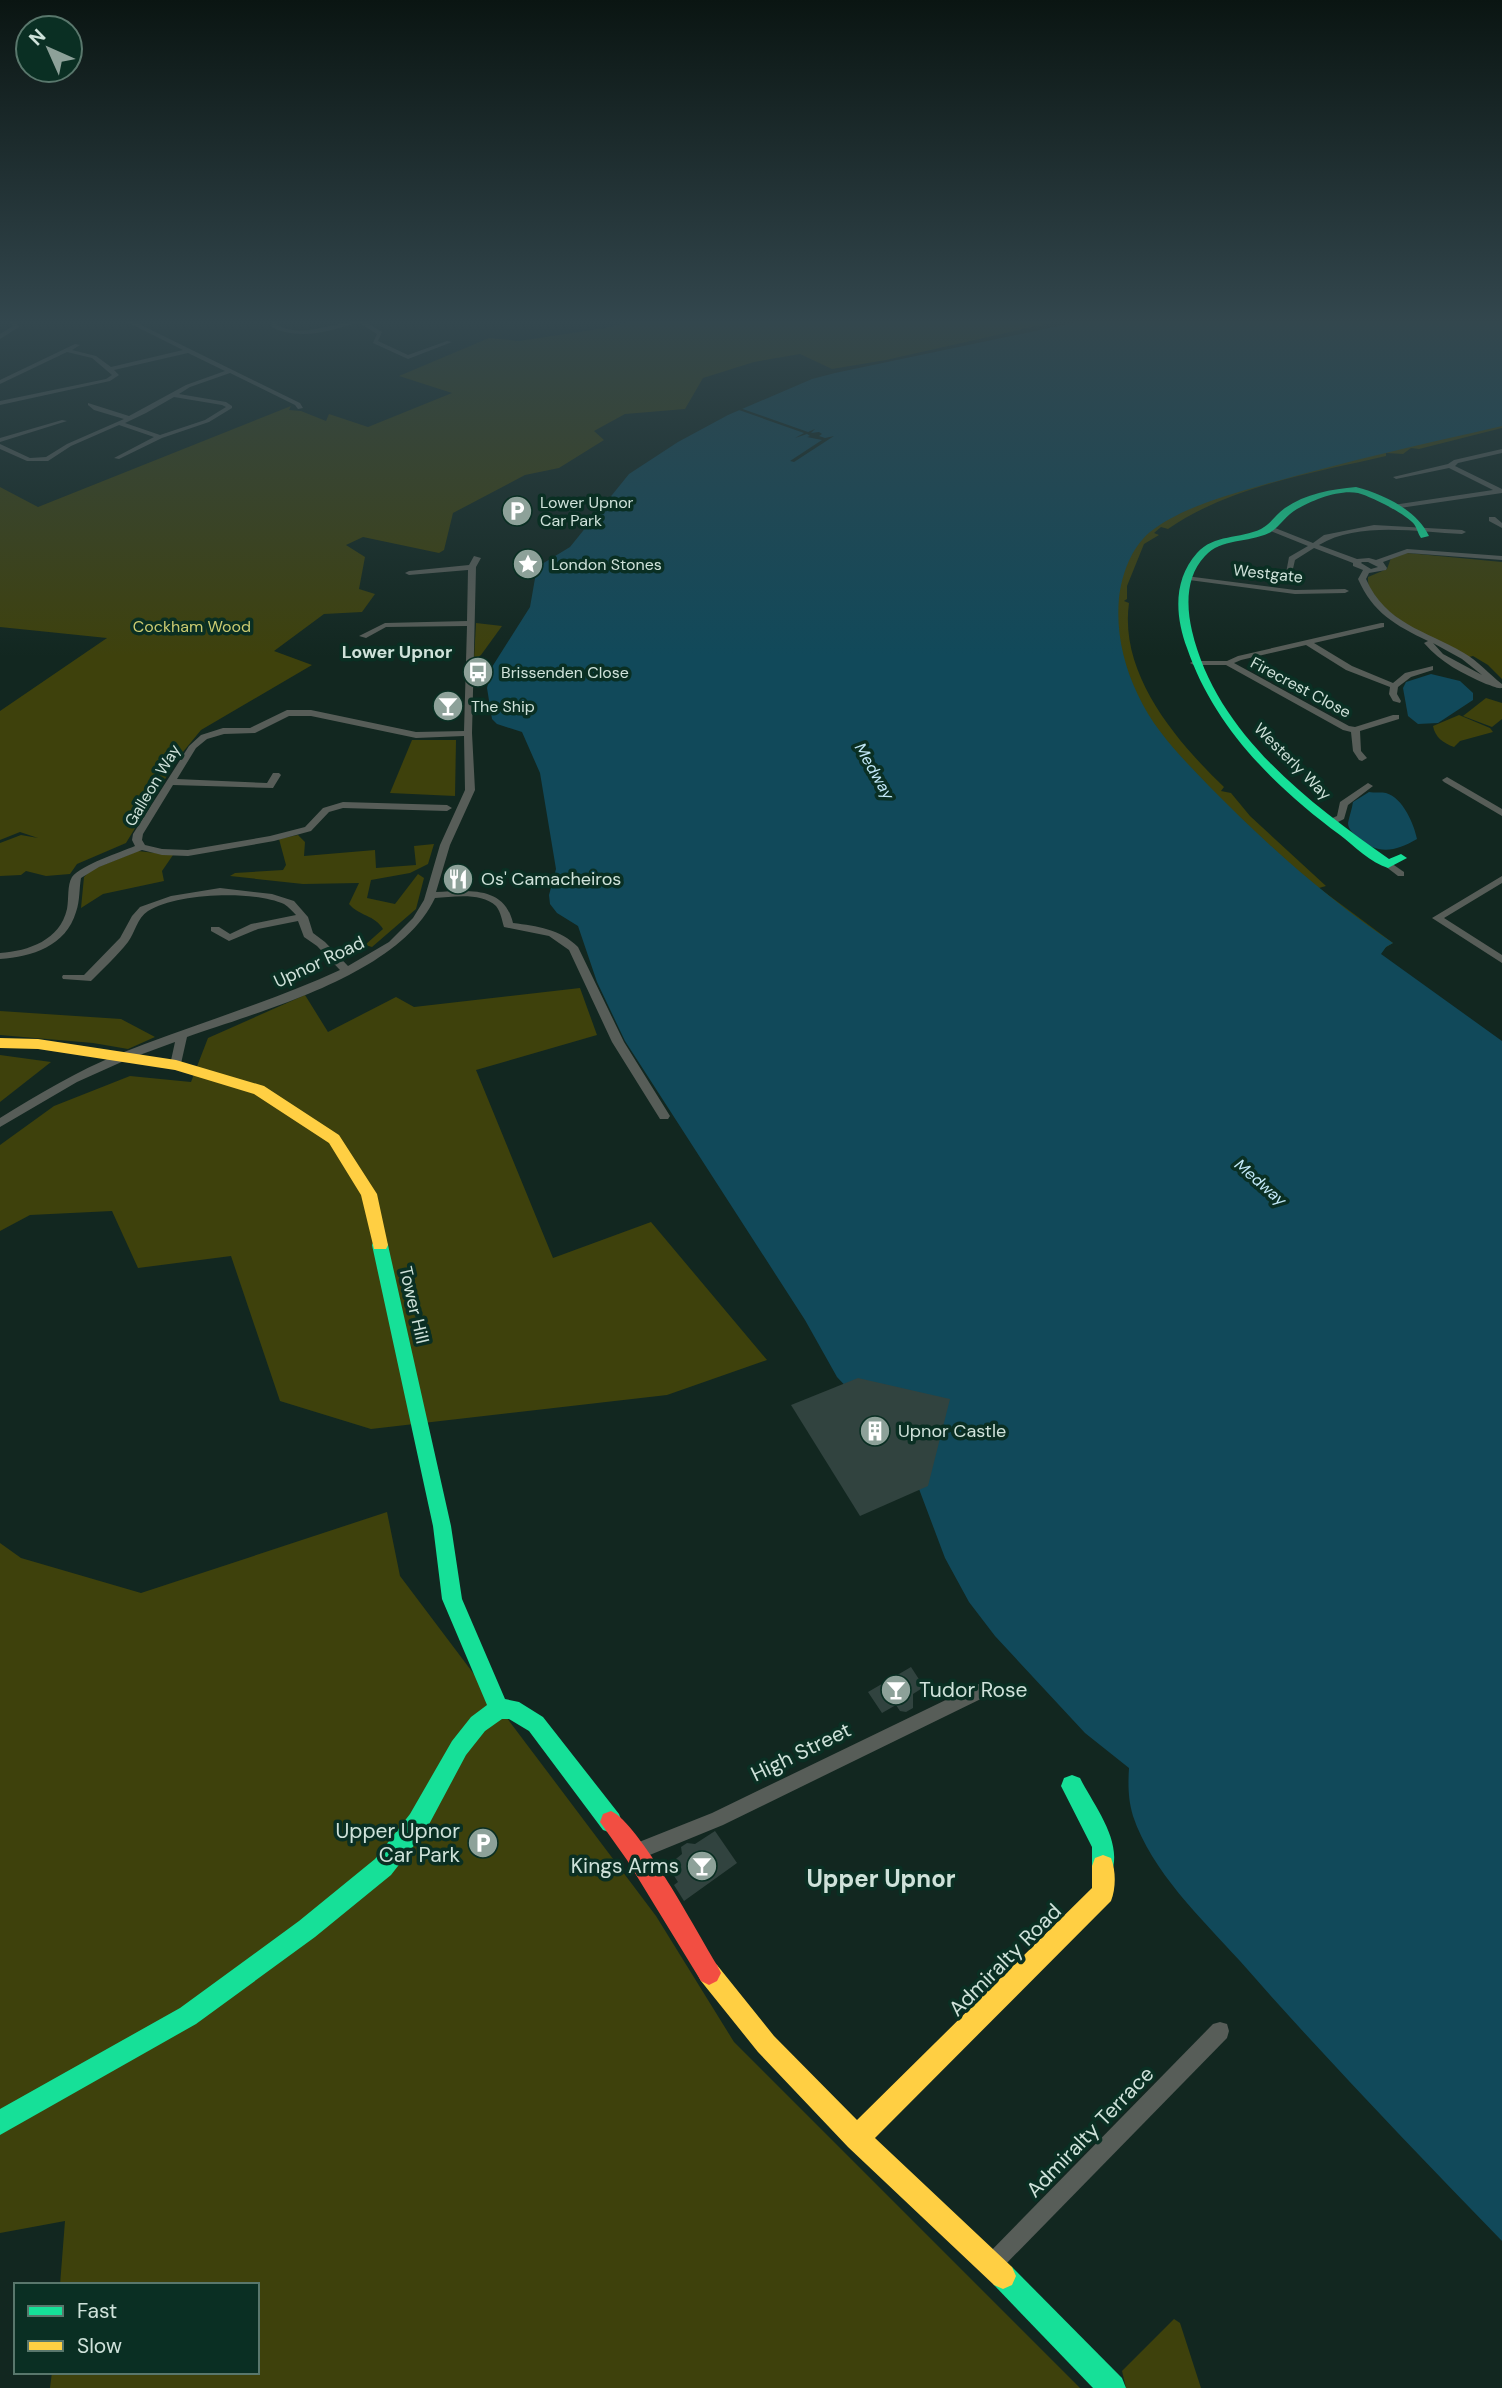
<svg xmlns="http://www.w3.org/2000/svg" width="1502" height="2388" font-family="'DM Sans',sans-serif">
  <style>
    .green { fill: #3e410c }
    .water { fill: #11495a }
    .pier { fill: #122720 }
    .building { fill: #31433f }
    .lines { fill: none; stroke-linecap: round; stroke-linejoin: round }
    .street { fill: #575d58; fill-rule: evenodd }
    .fast { fill: #16e098; fill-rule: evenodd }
    .slow { fill: #ffcf43; fill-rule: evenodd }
    .jam { fill: #f24e42; fill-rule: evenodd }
    .labels { text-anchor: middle; stroke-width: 7; stroke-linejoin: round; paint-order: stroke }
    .far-poi-label { font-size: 16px; fill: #cfe2da; stroke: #0a2f23; text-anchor: start }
    .far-street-label { font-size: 16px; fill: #cfe2da; stroke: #0a2f23 }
    .far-park-label { font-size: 16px; fill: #cbcb71; stroke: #0a2f23 }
    .far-water-label { font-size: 16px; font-style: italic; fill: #c3e9f9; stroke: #0a2f23 }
    .far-quarter-label { font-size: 18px; font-weight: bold; fill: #cfe2da; stroke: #0a2f23 }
    .poi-label { font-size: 18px; fill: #cfe2da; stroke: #0a2f23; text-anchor: start }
    .street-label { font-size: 18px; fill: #cfe2da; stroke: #0a2f23 }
    .near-poi-label { font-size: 21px; fill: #cfe2da; stroke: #0a2f23; text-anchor: end }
    .near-street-label { font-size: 21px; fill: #cfe2da; stroke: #0a2f23 }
    .near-quarter-label { font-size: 24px; font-weight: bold; fill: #cfe2da; stroke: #0a2f23 }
  </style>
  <rect width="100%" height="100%" fill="#122720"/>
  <g class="green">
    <polygon points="627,322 1054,322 886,360 832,369 800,354 754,362 703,378 685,409 625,414 594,431 604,440 559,468 525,475 453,513 444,550 439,553 363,537 346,545 365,557 359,589 375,594 362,612 324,614 274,651 312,665 201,730 178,758 126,843 77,864 70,874 46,876 26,871 21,875 0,876 0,843 21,835 38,838 20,832 0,840 0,711 107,638 0,627 0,487 38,507 291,406 289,410 301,411 326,421 329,414 368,427 452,393 399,376 489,338 519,341 612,327"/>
    <path d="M1502,412V428L1419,449L1411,448L1403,454L1386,453V456C1313,473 1230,486 1168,529L1161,527L1154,533L1159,535L1144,544L1127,586V599L1124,601L1129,603C1119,674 1176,741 1224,787L1221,791L1231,793L1250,816L1326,886L1319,888L1393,943L1386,947L1380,954L1099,702L1130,517Z"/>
    <path d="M1407,553L1502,562V679L1488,665L1473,656L1469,657C1442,644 1365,612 1368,577L1387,569L1391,558Z"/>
    <polygon points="476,623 502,626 481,655 474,660"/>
    <polygon points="1486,698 1502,703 1502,719 1492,727 1463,716"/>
    <path d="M1459,715L1490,728L1493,732L1460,741L1454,747C1443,743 1435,737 1433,726Z"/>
    <polygon points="412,740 456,740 455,796 390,793"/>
    <path d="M298,835L305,842L304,856L375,850L376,868L416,865L414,846L434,844L428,864L410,873L371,880L367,898L395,904L418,874L424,878L416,909L372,947L365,945L383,929C375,915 359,916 349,904L359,883L303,884L230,876L235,873L283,870L286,865L279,839Z"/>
    <polygon points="138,851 173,855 162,871 164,881 103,894 81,908 84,877 91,870"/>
    <polygon points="580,988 597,1035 476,1070 553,1258 651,1222 767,1360 667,1395 371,1429 280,1401 231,1256 138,1268 112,1211 30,1215 0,1231 0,1145 54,1106 130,1076 191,1082 208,1038 305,995 328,1032 396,997 414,1007"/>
    <polygon points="0,1011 121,1019 155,1037 128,1049 93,1043 0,1035"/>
    <polygon points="0,1055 51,1062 0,1102"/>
    <polygon points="387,1512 400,1576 656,1916 734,2042 1080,2388 50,2388 52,2372 257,2372 257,2285 60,2285 65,2221 0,2233 0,1543 21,1558 141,1593"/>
    <polygon points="1174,2319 1180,2323 1201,2388 1126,2388 1122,2371"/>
  </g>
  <g class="water">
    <path d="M1078,322H1502V426C1423,444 1344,462 1266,484C1228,495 1182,507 1150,532C1131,548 1122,574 1119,598C1116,631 1123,664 1138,695C1154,730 1182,758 1209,786C1266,844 1326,898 1393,943L1386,947L1381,954L1502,1041V2241C1413,2149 1324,2057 1240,1961C1201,1918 1152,1872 1133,1816C1128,1799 1128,1785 1129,1768L1085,1733L995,1636L969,1602L945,1558L913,1473L854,1395L837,1377L805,1320L625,1041L597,982L578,926L557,913L550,904L549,895L556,869L540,773L522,732L497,724L492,719L487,688L492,667L530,607L537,567L570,547L629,474L678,442L728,415L812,379L835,373Z"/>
    <polygon points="1431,674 1460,681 1473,693 1473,700 1438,723 1418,724 1408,716 1403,688 1406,682"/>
    <path d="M1369,792C1374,793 1382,792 1386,793C1403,798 1414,824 1417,839C1395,852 1377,855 1357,837C1353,833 1348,829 1348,823C1349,817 1352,809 1353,802Z"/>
  </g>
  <polygon class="pier" points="737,407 808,432 815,429 811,433 819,432 822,434 819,436 825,438 834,436 794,462 790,461 822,440 807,437 810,436 807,434 795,438 804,433 739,410 735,408"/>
  <g class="building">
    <polygon points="468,870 471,884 448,888 446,874"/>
    <polygon points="858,1378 950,1399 928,1486 860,1516 791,1405"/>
    <polygon points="911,1667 924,1687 913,1694 913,1708 906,1712 900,1711 896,1705 882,1713 868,1692"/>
    <polygon points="715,1831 737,1863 684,1901 674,1885 678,1882 669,1868 671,1863 682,1854 681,1847 687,1843 695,1844"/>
  </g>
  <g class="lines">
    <g class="street">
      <polygon points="10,322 16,322 19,327 0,339 0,334 13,326"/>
      <path d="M127,322H135L300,403L303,408L298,409L295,405L230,373L190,387L179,394L226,402L232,406V408L209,422L162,438L119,459L114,458L154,437L119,425L71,446L48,461H27L0,449V444L30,458L46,457L67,444L124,419L94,410L88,405V403L129,416L186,385L225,371L188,353L114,370L119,375L110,381L0,405V401L106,379L112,375L92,358L67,352L0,384V380L75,344L80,345L72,350L96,356L111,367L183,350ZM174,397L222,405L226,407L205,420L160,435L125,423L146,413Z"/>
      <path d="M272,322H278L277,325C303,339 331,322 358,322C332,331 298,341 272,327Z"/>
      <polygon points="358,322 366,322 382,332 378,341 408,355 447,341 452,342 408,359 373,343 377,334"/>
      <polygon points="62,420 67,421 0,442 0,438"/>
      <polygon points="1502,449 1502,453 1458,463 1455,466 1502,489 1502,493 1393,509 1389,507 1393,505 1493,490 1449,468 1396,479 1393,477 1448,464 1454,460"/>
      <polygon points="1489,517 1495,517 1502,523 1502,528 1489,521"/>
      <path d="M1374,525L1462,530L1466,532L1462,534C1418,532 1358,521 1319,545L1357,559L1369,558L1376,560L1407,549L1502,556V560L1408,553L1383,562L1387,568L1386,570L1369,573L1366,579C1386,624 1425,630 1464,653C1478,661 1489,674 1502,684V688C1497,689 1491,685 1486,684C1462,673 1441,663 1424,643L1428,641C1395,625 1373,613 1358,579L1363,570L1353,566V563L1314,548L1295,560L1292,573H1286L1289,557L1308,546L1263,528L1270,526L1313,543L1324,535ZM1362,562H1368L1378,567L1371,569L1361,563ZM1433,643L1462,659L1482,675L1443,654Z"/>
      <path d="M474,556L481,558L476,567L472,733L475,790L450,845L436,892C467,891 504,885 513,923C537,926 560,929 578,947L624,1042L670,1116L668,1119H660L612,1042L569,950L549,936L504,927C502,921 501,912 496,906C481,892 453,897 435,898C399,975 263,1010 187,1037L180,1068L176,1069L170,1065L175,1042L126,1060L77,1082L0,1127V1118C39,1094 77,1071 119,1054C192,1025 268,1003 340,970L317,946L304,937L298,921L258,929L229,941L211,931V927H219L230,934L251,924L296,915C292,911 289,907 284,904C254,890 176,893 148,911C137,918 135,933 128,942C117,956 103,969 91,981L63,979L62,977L63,975H84L120,938L132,916L140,907L171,896L220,888L272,894L294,901L308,917L313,933L325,942L348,966L389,942L413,918L424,900L440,845L465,790L464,736L416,738L311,716H289L255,733L224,734L207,739L196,748L177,779L267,783L273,773H279L281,775L273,788L173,785L143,834L142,840L145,845L162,849L188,850L270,836L305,827L323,808L343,802L447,805L452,808L447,811L343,808L329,812L311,831L274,841L188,856L162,855L142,850L99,867L81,878C79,889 80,901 76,912C66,946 32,957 0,959V953C29,951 60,940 67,909C69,899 67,885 72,877C81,865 121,852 135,846L132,840L133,834L189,746L201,735L223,728H250L287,710H311L416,732L464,731L467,626L386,627L366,638L359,636L385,623L467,621L468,570L409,575L405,573L409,571L469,565Z"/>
      <polygon points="1186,576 1295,590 1345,589 1349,591 1345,593 1295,594 1189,580 1186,580"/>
      <polygon points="1381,623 1384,623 1384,627 1314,643 1352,666 1393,683 1405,673 1433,666 1433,670 1411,677 1398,687 1397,694 1401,701 1400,703 1393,701 1389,694 1390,687 1346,670 1306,645 1241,660 1234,663 1349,726 1355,727 1393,715 1399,715 1399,719 1360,731 1361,751 1367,758 1362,761 1359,760 1353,751 1351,732 1343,730 1226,665 1194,665 1190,663 1194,661 1227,661 1238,656"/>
      <polygon points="1447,777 1502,809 1502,816 1444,782 1442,780"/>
      <polygon points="1368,783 1373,786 1348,805 1344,819 1334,824 1328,824 1328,820 1337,816 1340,802"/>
      <polygon points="1388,861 1404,872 1404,876 1398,876 1385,866 1383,864"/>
      <polygon points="1502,876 1502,883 1444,918 1502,955 1502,963 1432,918"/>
      <polygon points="985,1681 991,1684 993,1689 991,1694 723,1825 635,1861 629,1858 626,1852 629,1846 712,1813"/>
      <polygon points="1220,2022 1227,2024 1229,2031 1227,2038 999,2271 992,2274 985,2271 982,2264 985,2257 1213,2024"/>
    </g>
    <g class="fast">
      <path d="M1356,487C1383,494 1417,510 1429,536L1421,538C1418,534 1417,528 1414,524C1406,514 1370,496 1358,493C1340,489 1312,500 1297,509C1286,515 1280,527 1269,533C1248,543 1221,538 1205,556C1186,576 1186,605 1192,631C1216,733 1308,802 1389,859L1401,854L1407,858L1388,868C1371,863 1354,846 1340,835C1274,786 1214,727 1187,648C1175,616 1173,580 1197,553C1214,534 1240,539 1261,529C1271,524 1276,514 1285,508C1305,494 1332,489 1356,487Z"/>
      <polygon points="380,1239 386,1241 388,1245 451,1526 462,1599 505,1699 519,1702 543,1717 619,1814 622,1822 619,1830 611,1833 603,1830 529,1731 509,1719 502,1719 485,1731 466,1755 426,1830 391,1875 315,1937 196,2024 0,2135 0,2109 180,2008 299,1921 375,1859 410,1814 452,1741 471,1717 487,1705 442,1599 433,1526 372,1245 374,1241"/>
      <path d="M1072,1775L1080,1778C1094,1806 1124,1842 1111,1874L1103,1877L1095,1874L1092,1866V1847L1061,1786L1064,1778Z"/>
      <polygon points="1003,2263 1012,2267 1122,2378 1126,2388 1093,2388 994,2285 990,2276 994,2267"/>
    </g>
    <g class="slow">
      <polygon points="0,1038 38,1039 176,1060 264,1086 339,1135 377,1194 388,1245 386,1249 374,1249 361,1195 329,1143 254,1094 175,1070 38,1049 0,1048"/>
      <path d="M1103,1855L1111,1858C1116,1871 1116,1888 1111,1901L875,2138L1012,2267L1016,2276L1012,2285L1003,2289L994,2285L848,2147L758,2052L701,1981L697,1973L701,1965L709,1961L717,1965L774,2036L857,2120L1092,1888V1866L1095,1858Z"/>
    </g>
    <path class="jam" d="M611,1811C639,1823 698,1934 717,1965L721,1973L717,1981L709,1985L701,1981L627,1860L600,1822L603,1814Z"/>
  </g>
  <linearGradient id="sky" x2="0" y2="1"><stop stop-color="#0a1512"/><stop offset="0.49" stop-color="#33474e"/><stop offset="1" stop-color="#33474e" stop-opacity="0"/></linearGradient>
  <rect width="1502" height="657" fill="url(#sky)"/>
  <defs>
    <g id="parking-disc" transform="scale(1.575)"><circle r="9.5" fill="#8da199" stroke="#0a2f23"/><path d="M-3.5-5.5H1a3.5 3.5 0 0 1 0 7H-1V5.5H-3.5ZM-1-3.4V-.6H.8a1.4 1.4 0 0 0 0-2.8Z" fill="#fff"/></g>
    <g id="sight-disc" transform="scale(1.575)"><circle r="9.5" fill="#8da199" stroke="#0a2f23"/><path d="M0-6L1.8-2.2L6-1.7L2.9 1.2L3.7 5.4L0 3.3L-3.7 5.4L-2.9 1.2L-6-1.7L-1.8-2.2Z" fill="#fff"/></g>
    <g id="bus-disc" transform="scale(1.575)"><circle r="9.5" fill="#8da199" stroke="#0a2f23"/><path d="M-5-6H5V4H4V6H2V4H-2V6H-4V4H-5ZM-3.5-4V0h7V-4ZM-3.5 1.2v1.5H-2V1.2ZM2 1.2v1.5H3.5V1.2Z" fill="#fff"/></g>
    <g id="bar-disc" transform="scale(1.575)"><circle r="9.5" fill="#8da199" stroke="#0a2f23"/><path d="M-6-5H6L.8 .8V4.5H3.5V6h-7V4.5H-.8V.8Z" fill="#fff"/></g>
    <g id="restaurant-disc" transform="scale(1.575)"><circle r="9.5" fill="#8da199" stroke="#0a2f23"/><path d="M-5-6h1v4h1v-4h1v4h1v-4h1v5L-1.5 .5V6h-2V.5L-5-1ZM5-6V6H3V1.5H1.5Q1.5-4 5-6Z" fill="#fff"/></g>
    <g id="building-disc" transform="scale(1.575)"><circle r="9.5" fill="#8da199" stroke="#0a2f23"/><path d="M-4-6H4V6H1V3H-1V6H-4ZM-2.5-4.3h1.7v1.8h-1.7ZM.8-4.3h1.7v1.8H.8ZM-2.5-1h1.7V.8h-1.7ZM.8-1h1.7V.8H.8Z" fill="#fff"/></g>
  </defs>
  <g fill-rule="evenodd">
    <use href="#parking-disc" x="517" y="511"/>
    <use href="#sight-disc" x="528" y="564"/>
    <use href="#bus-disc" x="478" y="672"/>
    <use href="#bar-disc" x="448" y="706"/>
    <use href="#restaurant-disc" x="458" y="879"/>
    <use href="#building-disc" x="875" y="1431"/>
    <use href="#bar-disc" x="896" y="1690"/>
    <use href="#parking-disc" x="483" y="1843"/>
    <use href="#bar-disc" x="702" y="1866"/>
  </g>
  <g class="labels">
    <g class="far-poi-label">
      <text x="540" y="508">Lower Upnor<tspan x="540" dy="18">Car Park</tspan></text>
      <text x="551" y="570">London Stones</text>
      <text x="501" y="678">Brissenden Close</text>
      <text x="471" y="712">The Ship</text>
    </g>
    <g class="far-street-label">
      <text transform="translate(1268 573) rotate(6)" y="6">Westgate</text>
      <text transform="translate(1301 687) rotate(28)" y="6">Firecrest Close</text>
      <text transform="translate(1293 761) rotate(45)" y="6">Westerly Way</text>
      <text transform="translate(152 785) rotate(-59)" y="6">Galleon Way</text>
    </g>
    <g class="far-park-label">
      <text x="192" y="632">Cockham Wood</text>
    </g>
    <g class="far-water-label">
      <text transform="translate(875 771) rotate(60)" y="6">Medway</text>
      <text transform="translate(1261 1182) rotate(41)" y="6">Medway</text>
    </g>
    <g class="far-quarter-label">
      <text x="397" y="658">Lower Upnor</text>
    </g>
    <g class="poi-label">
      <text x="481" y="885">Os' Camacheiros</text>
      <text x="898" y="1437">Upnor Castle</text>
    </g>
    <g class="street-label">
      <text transform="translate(319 962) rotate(-25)" y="6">Upnor Road</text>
      <text transform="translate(414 1305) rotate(77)" y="6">Tower Hill</text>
    </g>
    <g class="near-poi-label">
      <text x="919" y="1697" text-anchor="start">Tudor Rose</text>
      <text x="460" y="1838">Upper Upnor<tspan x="460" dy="24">Car Park</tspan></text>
      <text x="679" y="1873">Kings Arms</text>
    </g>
    <g class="near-street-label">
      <text transform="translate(801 1752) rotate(-26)" y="7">High Street</text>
      <text transform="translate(1005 1960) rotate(-45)" y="7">Admiralty Road</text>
      <text transform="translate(1090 2132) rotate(-46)" y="7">Admiralty Terrace</text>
    </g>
    <g class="near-quarter-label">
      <text x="881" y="1887">Upper Upnor</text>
    </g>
  </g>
  <rect x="14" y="2283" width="245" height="91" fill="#0a2f23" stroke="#59776c" stroke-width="2"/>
  <rect x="28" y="2306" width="35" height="10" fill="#16e098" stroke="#59776c" stroke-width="2"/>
  <text x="77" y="2318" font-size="21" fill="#cfe2da">Fast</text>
  <rect x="28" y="2341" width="35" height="10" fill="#ffcf43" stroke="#59776c" stroke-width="2"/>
  <text x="77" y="2353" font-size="21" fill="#cfe2da">Slow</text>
  <g transform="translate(49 49) rotate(315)"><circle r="33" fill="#0a2f23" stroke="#59776c" stroke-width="2"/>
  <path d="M0-5L12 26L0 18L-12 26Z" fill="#8da199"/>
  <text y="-10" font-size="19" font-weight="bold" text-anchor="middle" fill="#cfe2da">N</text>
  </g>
</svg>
